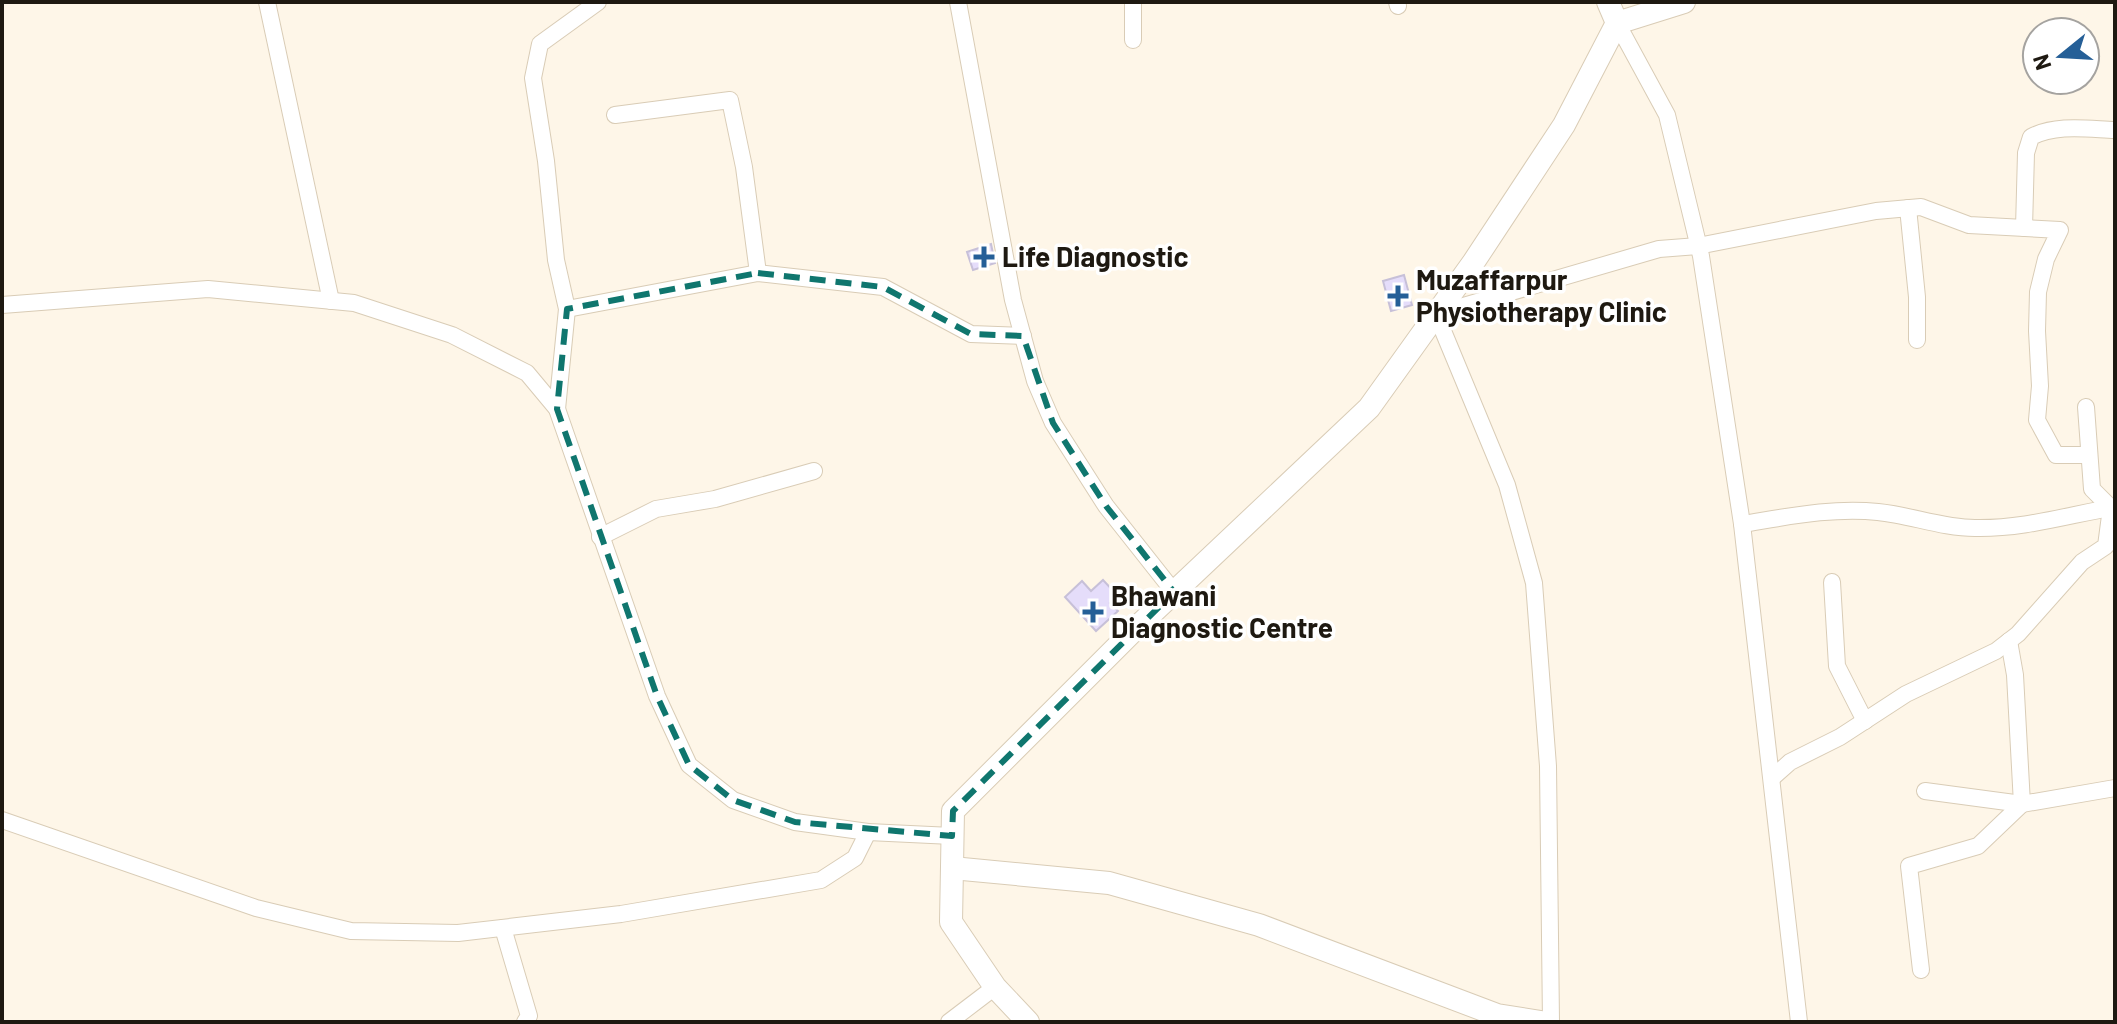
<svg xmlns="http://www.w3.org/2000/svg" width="2117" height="1024" font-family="Barlow,sans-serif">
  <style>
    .building { fill: #e5ddfa; stroke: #c7c0d8; stroke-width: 2 }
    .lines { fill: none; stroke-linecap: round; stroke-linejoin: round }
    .street-casing { stroke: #d9ccb6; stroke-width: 18 }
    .secondary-casing { stroke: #d9ccb6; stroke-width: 24 }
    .street { stroke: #fff; stroke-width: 16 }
    .secondary { stroke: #fff; stroke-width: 22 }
    .marked { fill: none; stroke: #0f766e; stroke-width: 6; stroke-dasharray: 16 10; stroke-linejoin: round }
    .poi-dot { fill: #255f97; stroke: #fff; stroke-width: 3 }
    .labels { text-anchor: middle; stroke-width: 7; stroke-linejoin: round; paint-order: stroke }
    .poi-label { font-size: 28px; font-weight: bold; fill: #1e1911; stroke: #fff; text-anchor: start }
  </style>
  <rect width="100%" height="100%" fill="#fef6e8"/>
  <g class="building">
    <polygon points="991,244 995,263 973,270 967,252"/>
    <polygon points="1404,275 1412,305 1391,311 1383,281"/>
    <polygon points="1103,580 1118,596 1110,603 1118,611 1096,631 1065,597 1082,581 1091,591"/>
  </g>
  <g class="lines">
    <g class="street-casing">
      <g id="street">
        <polyline points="267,2 331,301"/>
        <polyline points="958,2 1013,300 1035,381 1053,423 1106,506 1174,592"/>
        <polyline points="1397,2 1398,6"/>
        <polyline points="1617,23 1667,115 1701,256 1742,524 1799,1022"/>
        <polyline points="1133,40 1133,2"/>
        <polyline points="615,115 730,100 744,167 758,273"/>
        <polyline points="1908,208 1917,297 1917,340"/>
        <path d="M2024,228L2026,153L2031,137C2056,124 2087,129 2115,130"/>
        <polyline points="2,305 208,289 354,303 452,335 527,373 557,409 657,696 689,765 733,800 795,822 868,832 952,836"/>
        <polyline points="567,309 758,273 883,287 971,334 1023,336"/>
        <polyline points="557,409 567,309 556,260 546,161 533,78 540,44 598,2"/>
        <path d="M1742,524C1786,517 1833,507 1878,512C1910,515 1942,528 1975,528C2024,529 2068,515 2115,507"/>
        <polyline points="600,537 656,509 715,499 814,471"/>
        <polyline points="1832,582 1837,666 1865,721"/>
        <polyline points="2009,641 2015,675 2022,804"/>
        <polyline points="1772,778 1790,762 1840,737 1906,694 1996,651 2018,634 2082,562 2106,546 2111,508 2092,489 2086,407"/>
        <polyline points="1925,791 2022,804 2115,788"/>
        <polyline points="2,820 256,908 351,931 458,933 621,914 821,880 855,858 868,832"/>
        <polyline points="503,928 529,1016 525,1022"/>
        <polyline points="1921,970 1909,866 1978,846 2022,804"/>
        <polyline points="949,1022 995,987"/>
        <polyline points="1551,1022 1548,766 1534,583 1507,485 1436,314 1659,249 1698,246 1876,211 1921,207 1969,225 2060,230 2046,259 2038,292 2037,331 2040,386 2037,420 2056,455 2089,455"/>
      </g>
    </g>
    <g class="secondary-casing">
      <g id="secondary">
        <polyline points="1608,2 1617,23"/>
        <polyline points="952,868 1109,883 1259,925 1497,1015 1541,1022"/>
        <polyline points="1028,1022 995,987 951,922 953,811 1134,630 1369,408 1473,263 1564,125 1617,23 1684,2"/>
      </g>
    </g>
    <use href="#street" class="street"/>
    <use href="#secondary" class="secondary"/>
  </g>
  <path class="marked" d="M758,273L883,287L971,334L1023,336L1053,423L1106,506L1174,592L953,811L952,836L795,822L733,800L689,765L657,696L557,409L567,309Z"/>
  <g class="poi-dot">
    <path d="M980 245h8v8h8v8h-8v8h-8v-8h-8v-8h8z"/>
    <path d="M1394 284h8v8h8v8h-8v8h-8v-8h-8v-8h8z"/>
    <path d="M1089 600h8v8h8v8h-8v8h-8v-8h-8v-8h8z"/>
  </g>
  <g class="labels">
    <g class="poi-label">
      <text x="1002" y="267">Life Diagnostic</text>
      <text x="1416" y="290">Muzaffarpur<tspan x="1416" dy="32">Physiotherapy Clinic</tspan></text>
      <text x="1111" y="606">Bhawani<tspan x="1111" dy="32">Diagnostic Centre</tspan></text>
    </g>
  </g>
  <rect width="2117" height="1024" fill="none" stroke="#1e1911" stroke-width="8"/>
  <g transform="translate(2061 56) rotate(252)"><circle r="38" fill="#ffffff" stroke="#a5a3a0" stroke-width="2"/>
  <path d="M0-6L14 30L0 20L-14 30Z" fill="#255f97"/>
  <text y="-12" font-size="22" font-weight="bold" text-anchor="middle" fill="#1e1911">N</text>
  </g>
</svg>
